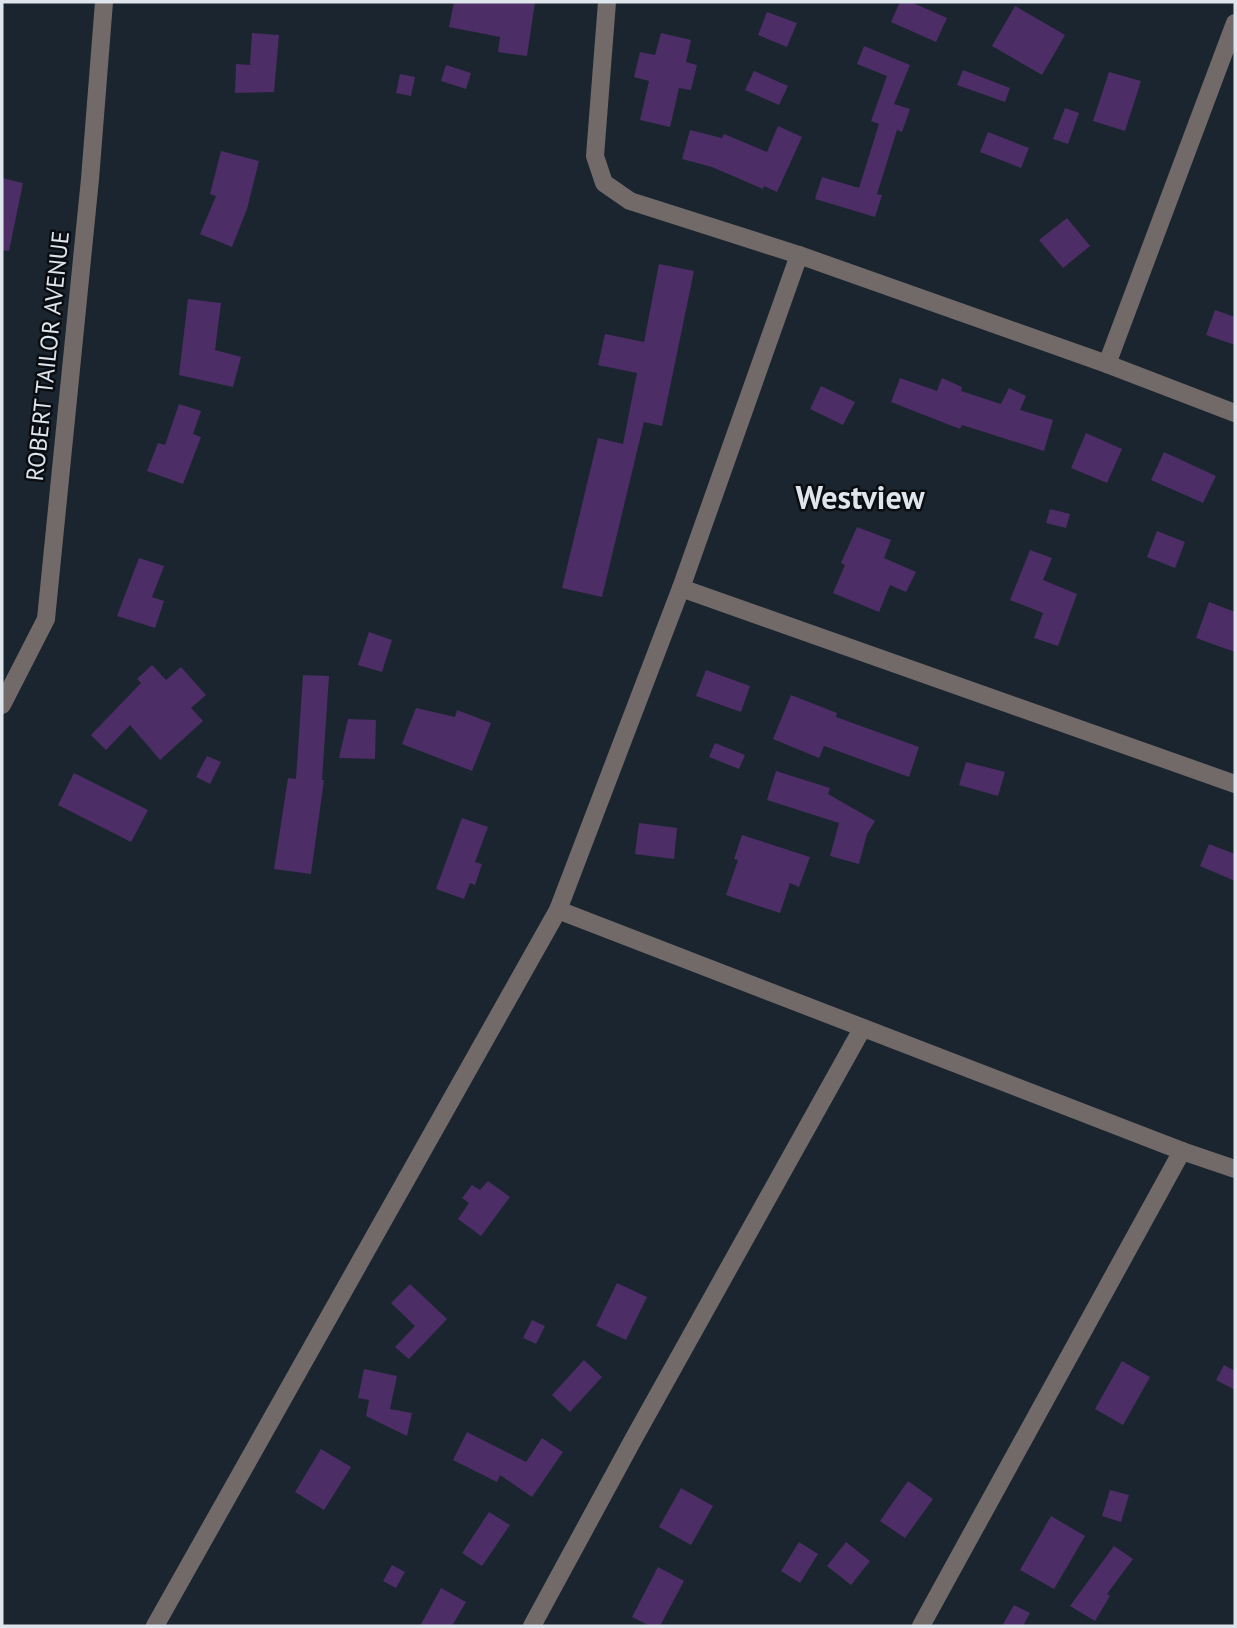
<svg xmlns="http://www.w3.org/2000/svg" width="1237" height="1628" font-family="'PT Sans',sans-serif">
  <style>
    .building { fill: #4c2d65 }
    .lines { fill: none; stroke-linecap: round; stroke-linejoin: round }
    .minor { stroke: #726a68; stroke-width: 18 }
    .labels { text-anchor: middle; stroke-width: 5; stroke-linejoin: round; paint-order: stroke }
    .street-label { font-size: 24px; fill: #dee5ec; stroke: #090d12 }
    .district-label { font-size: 32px; font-weight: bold; fill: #dee5ec; stroke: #090d12 }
  </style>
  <rect width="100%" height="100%" fill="#1b252f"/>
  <g class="building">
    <polygon points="454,2 535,2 527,56 498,52 500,37 449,27"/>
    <polygon points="900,2 911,2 947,18 936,42 891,22"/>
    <polygon points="1015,6 1065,35 1042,75 992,46"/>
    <polygon points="767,12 797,23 787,47 758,35"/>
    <polygon points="252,33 279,35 274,92 235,93 236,64 250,65"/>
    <polygon points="661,33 691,40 686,62 697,65 691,90 679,88 670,127 640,120 649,81 634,77 640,52 655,55"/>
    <polygon points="864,46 910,65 894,104 910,109 902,132 897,130 877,194 882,195 875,217 815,199 822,177 859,188 879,124 871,121 887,76 857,64"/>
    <polygon points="446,65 471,73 466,89 441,81"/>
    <polygon points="963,70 1010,88 1005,102 957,85"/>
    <polygon points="754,71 788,86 779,105 745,90"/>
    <polygon points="1109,72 1141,81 1125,131 1093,121"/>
    <polygon points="400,74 415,77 411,96 396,93"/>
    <polygon points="1065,108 1079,113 1068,144 1053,139"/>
    <polygon points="778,126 802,137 777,192 764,186 763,189 712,167 682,159 690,130 722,138 724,134 767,152"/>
    <polygon points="988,132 1029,148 1021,168 980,152"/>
    <polygon points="221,151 259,161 247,209 232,247 200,234 216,196 210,194"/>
    <polygon points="2,178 23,183 9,251 2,250"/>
    <polygon points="1067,218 1090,246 1063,268 1039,240"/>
    <polygon points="659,264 694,271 662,426 644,422 602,597 562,588 598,438 623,444 637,373 598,365 605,334 644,342"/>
    <polygon points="188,299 221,303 215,350 241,357 233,387 179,375"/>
    <polygon points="1215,310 1235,317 1235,345 1206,335"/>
    <polygon points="900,378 937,391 942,378 962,387 961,391 1001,404 1009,388 1026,396 1020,410 1053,420 1044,451 962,425 960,429 891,402"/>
    <polygon points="821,386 855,402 843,425 810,409"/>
    <polygon points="179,404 201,411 193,434 201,437 183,484 147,471 158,443 165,445"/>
    <polygon points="1086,433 1122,449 1107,483 1071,468"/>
    <polygon points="1164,452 1216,476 1203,503 1151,480"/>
    <polygon points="1050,509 1070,514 1066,528 1046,523"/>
    <polygon points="857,527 891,540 884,558 916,572 906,592 890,585 879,612 833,593 845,565 841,563"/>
    <polygon points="1157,531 1185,542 1175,568 1147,557"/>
    <polygon points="1030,550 1052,558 1043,580 1077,594 1058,646 1034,638 1043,613 1010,600"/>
    <polygon points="139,558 164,566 152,597 164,601 155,628 117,616"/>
    <polygon points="1209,602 1235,612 1235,652 1196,638"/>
    <polygon points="369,632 392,640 382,672 358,665"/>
    <polygon points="152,665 166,680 181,667 206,695 191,708 203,721 160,760 130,725 106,750 91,735 141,683 137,679"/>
    <polygon points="706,670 750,686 741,712 696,696"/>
    <polygon points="303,675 329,676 322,780 324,780 311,874 274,869 288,778 296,779"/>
    <polygon points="791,695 837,713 836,717 919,747 909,777 824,746 819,758 773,739"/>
    <polygon points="416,708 455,717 457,710 491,723 472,771 402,744"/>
    <polygon points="348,719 376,720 375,759 339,758"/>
    <polygon points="715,743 745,755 739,769 709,757"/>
    <polygon points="207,756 221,762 210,784 196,777"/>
    <polygon points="966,762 1005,772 998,796 959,785"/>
    <polygon points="776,771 830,788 828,794 875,821 867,834 859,864 830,856 839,823 767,800"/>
    <polygon points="74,773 148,810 131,842 58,805"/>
    <polygon points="462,818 488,827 475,862 482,864 475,885 470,883 464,899 436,889"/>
    <polygon points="639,823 677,828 674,859 635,854"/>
    <polygon points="742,835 810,857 799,887 790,883 780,913 726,895 738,860 734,859"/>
    <polygon points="1209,844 1235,854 1235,881 1200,866"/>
    <polygon points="488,1181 510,1197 481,1236 458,1219 469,1203 462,1198 472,1185 480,1190"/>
    <polygon points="617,1283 647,1297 626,1340 596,1326"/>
    <polygon points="410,1284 447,1319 409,1359 395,1347 415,1326 391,1303"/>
    <polygon points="532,1320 545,1326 536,1344 523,1338"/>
    <polygon points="584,1360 602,1377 570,1412 552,1395"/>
    <polygon points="1122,1361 1150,1377 1123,1425 1095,1409"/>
    <polygon points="1224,1365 1235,1371 1235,1390 1216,1380"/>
    <polygon points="364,1369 397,1376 390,1409 412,1413 407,1436 366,1416 369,1400 358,1398"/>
    <polygon points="467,1432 526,1462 542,1438 563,1452 532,1497 500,1475 497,1482 453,1460"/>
    <polygon points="321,1449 351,1467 324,1510 295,1492"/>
    <polygon points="908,1481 933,1499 905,1538 880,1521"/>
    <polygon points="681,1488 713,1506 691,1545 659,1527"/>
    <polygon points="1110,1490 1129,1495 1121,1522 1102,1516"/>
    <polygon points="489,1512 510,1525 482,1566 462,1553"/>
    <polygon points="1051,1516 1085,1536 1054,1589 1020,1570"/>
    <polygon points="799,1542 818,1554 800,1583 781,1571"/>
    <polygon points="846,1542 870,1561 851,1585 827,1566"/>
    <polygon points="1114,1546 1133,1559 1107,1594 1110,1596 1095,1621 1070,1606"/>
    <polygon points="392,1565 405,1572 396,1588 383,1581"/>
    <polygon points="658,1567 684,1581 660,1626 650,1626 632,1617"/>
    <polygon points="441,1588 466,1602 452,1626 420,1626"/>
    <polygon points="1014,1605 1030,1613 1023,1626 1002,1626"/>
  </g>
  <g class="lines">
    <g class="minor">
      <polyline points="607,2 595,156 604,183 630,201 799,255 1107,364 1235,413"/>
      <polyline points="1107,364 1235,23"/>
      <polyline points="681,588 1235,784"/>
      <polyline points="2,705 46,619 90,179 104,2"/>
      <polyline points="558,910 1182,1151 1235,1169"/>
      <polyline points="155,1626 558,910 681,588 799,255"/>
      <polyline points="532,1626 634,1438 862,1029"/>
      <polyline points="921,1626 1182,1151"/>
    </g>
  </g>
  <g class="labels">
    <g class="street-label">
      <text transform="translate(48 356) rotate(-84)" y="8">ROBERT TAILOR AVENUE</text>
    </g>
    <g class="district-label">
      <text x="860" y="509">Westview</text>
    </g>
  </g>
  <rect width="1237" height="1628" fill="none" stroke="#dee5ec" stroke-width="7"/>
</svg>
